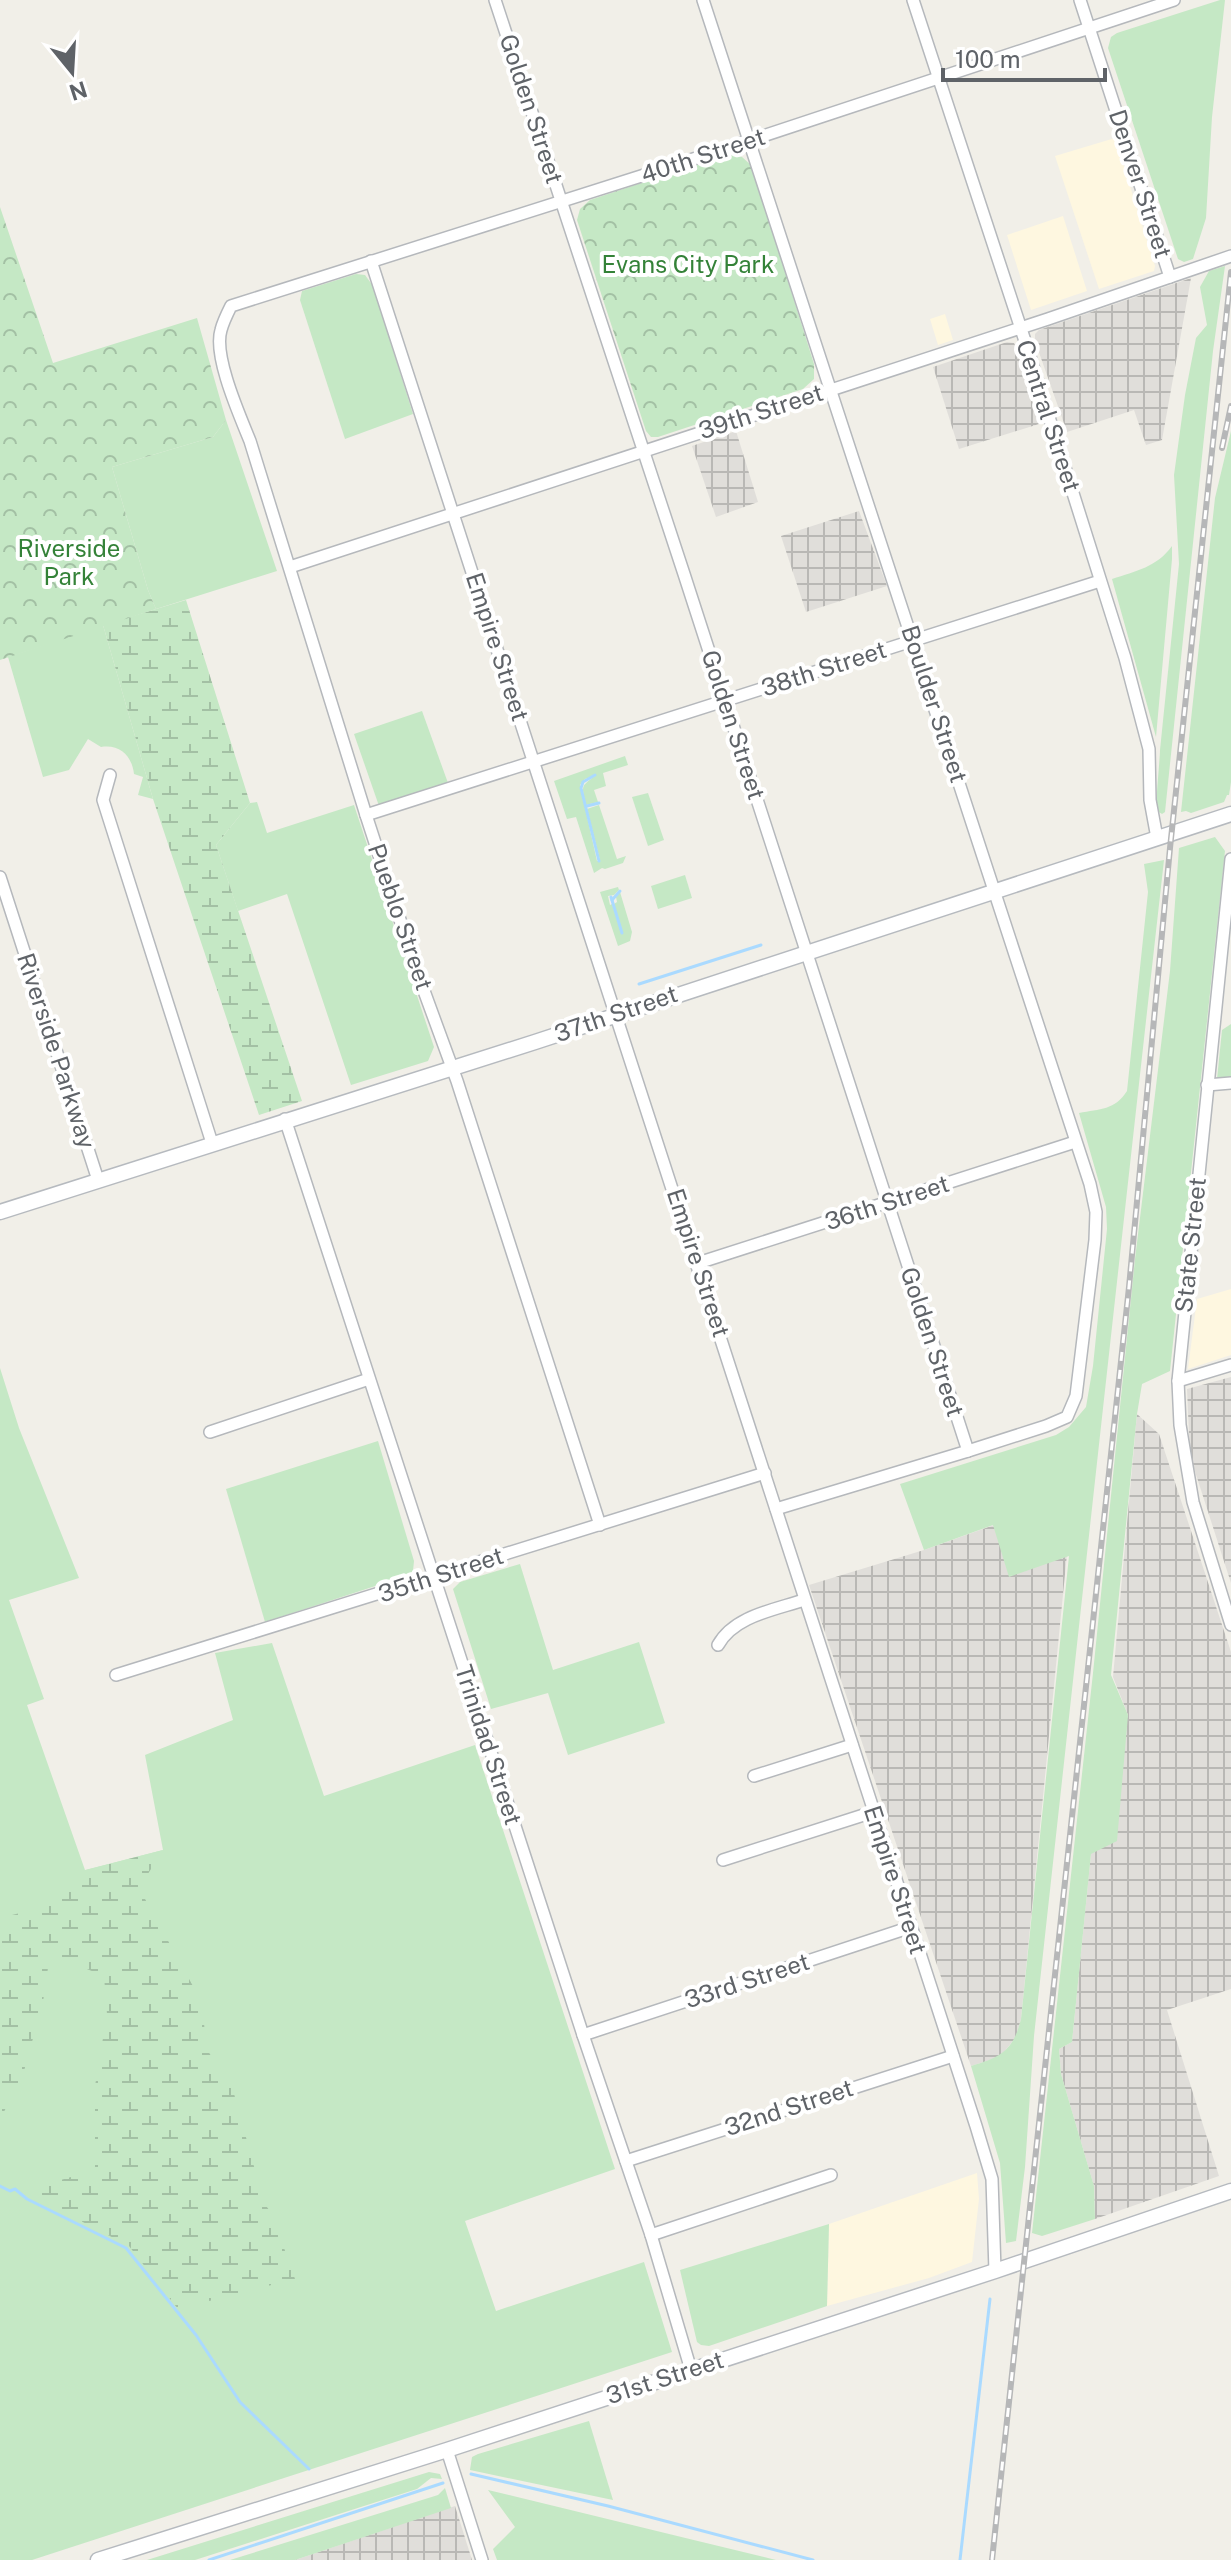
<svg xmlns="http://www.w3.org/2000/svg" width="1231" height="2560" font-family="'Public Sans',sans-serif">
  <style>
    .commercial { fill: #fef7e0 }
    .industrial { fill: url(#industrial-grid) }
    .green { fill: #c5e8c5 }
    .wetland { fill: url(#wetland-marsh) }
    .park { fill: url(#park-crowns) }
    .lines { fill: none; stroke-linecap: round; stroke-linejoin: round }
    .stream { stroke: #aadaff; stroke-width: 3 }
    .street-casing { stroke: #b5b8bc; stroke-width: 14 }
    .secondary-casing { stroke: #b6babf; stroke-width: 17 }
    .street { stroke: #fff; stroke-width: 11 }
    .secondary { stroke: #fff; stroke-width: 14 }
    .rail-casing { stroke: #b6b7b8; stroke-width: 6 }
    .rail { stroke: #fff; stroke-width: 3; stroke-dasharray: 9; stroke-linecap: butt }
    .labels { text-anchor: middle; stroke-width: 8; stroke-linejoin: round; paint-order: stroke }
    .street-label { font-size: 24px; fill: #5f6368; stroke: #fff }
    .park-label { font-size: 24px; fill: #348238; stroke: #fff }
  </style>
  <defs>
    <pattern id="industrial-grid" width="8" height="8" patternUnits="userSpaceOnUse" patternTransform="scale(2)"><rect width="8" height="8" fill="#e0deda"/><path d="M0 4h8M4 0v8" fill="none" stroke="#b9b8b5"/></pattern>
    <pattern id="wetland-marsh" width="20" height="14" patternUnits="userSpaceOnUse" patternTransform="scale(2)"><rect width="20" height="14" fill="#c5e8c5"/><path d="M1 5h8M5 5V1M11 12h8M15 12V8" fill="none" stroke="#a3c0a4"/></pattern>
    <pattern id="park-crowns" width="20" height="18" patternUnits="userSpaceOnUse" patternTransform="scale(2)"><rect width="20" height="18" fill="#c5e8c5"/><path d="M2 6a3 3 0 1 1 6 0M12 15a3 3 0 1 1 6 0" fill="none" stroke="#a3c0a4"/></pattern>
  </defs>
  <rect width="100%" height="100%" fill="#f1efe8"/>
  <g class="commercial">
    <polygon points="1115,138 1155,266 1154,271 1099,289 1055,156"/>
    <polygon points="1063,216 1087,291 1031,310 1007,235"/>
    <polygon points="945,314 953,340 938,345 930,319"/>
    <polygon points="1231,1289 1231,1355 1188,1369 1197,1299"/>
    <polygon points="977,2173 979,2199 972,2262 929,2278 827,2306 829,2224"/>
  </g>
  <g class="industrial">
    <polygon points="1191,278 1162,440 1146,445 1134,410 1067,432 1035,341 1035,334 1039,330"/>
    <polygon points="1007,342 1014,343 1018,351 1039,424 959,449 933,367"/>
    <polygon points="736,431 758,502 716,517 692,446"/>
    <polygon points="859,511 887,586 806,612 781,536"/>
    <polygon points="1231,1377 1231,1583 1190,1456 1187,1389"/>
    <polygon points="1137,1414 1159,1434 1231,1652 1231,1989 1167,2010 1219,2176 1095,2219 1094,2186 1061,2074 1059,2049 1072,2042 1091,1854 1128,1715 1113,1677"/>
    <polygon points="994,1525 1067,1554 1021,2019 1016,2037 1000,2057 971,2066 809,1585 924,1550"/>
    <polygon points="455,2506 472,2560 295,2560"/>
  </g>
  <g class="green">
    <polygon points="1220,0 1225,0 1212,117 1206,218 1193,259 1184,262 1178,259 1108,48 1111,37 1117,33"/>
    <path d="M1225,266L1213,351L1165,812L1162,814C1161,813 1158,812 1157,810C1155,804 1160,760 1160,750L1179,564L1174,475L1185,395L1196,338L1207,325L1200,287L1209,271Z"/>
    <polygon points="356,274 365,275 373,286 413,414 345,439 300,300 302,291"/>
    <polygon points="226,420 277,571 156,609 148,590 112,467 213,437"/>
    <polygon points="1231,431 1231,782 1229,795 1227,795 1224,802 1191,813 1186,811 1181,812 1215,498"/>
    <path d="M1172,546V559L1156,737L1112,579C1136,571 1157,567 1172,546Z"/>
    <path d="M103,625L153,799L138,795L143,777L134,774C132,756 120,744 101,747L88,739L69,770L43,777L8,657Z"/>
    <polygon points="422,711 448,783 379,806 354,734"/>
    <path d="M625,756L628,765L603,773L606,786L594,790L598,802L586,805C581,784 581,787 596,775L585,779L580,785L597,861L600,860L587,809L599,805L617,859L626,856L623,863L605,869L602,868L594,873L576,817L567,819L554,781Z"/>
    <polygon points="648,793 664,840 648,846 632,797"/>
    <polygon points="257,802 267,833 354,805 434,1047 428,1061 351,1085 287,894 238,911 216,845 250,803"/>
    <polygon points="1215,837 1225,851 1170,1371 1142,1384 1137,1414 1111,1675 1128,1715 1117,1841 1091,1854 1072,2042 1059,2049 1061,2074 1094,2186 1095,2219 1042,2236 1032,2233 1093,1673 1135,1259 1170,971 1179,848"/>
    <path d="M1164,860C1120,1252 1077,1644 1034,2036L1025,2167L1016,2241L1006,2243L1000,2163L971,2066C1001,2057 1013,2051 1021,2019L1069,1556L1009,1577L993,1525L924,1550L900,1484L1056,1435L1069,1427L1086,1407L1093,1366L1107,1229L1106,1207L1079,1113C1100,1109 1115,1110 1127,1091L1148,892L1144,864Z"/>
    <polygon points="685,875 692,898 658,909 651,886"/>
    <polygon points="618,887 619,890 614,895 608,896 610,905 612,904 622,935 614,904 617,902 616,897 620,892 632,932 630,941 618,946 600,892"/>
    <polygon points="1231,1024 1231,1078 1217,1079 1222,1030"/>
    <polygon points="0,1368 19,1428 79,1578 9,1600 44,1699 27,1705 85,1870 163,1850 145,1755 233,1720 215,1653 272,1643 324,1796 475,1745 615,2169 465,2221 496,2311 644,2262 672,2352 32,2560 0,2560"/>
    <polygon points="378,1441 414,1561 413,1571 406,1576 265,1622 226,1489"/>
    <polygon points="520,1564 553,1670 639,1642 665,1723 568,1755 548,1693 491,1709 453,1589 460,1582"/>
    <polygon points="829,2224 827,2306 709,2346 701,2345 697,2342 680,2270"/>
    <polygon points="589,2421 613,2500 470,2470 472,2457 478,2454"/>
    <polygon points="429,2472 440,2474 442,2479 431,2478 417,2489 195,2560 147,2560"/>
    <polygon points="445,2488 451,2508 295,2560 230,2560 438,2495"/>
    <polygon points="488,2490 776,2560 497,2560 493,2549 515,2527"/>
  </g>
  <g class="wetland">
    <polygon points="186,600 250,803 216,845 302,1101 259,1115 153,799 103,625"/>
    <polygon points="163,1850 139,1888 194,1988 203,2010 206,2048 233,2090 264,2203 272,2214 295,2279 178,2309 129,2246 23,2191 95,2170 95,2086 107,2014 104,1976 50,1954 43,2002 24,2071 0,2120 0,1918 48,1906 86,1870"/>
  </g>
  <g class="park">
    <polygon points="732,153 742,157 752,166 814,364 814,379 803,389 658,437 651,437 646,431 577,220 580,209 590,200"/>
    <polygon points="0,207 53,363 197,318 226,420 213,437 112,467 148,590 156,609 0,660"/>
  </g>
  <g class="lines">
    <g class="stream">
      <polyline points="595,775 583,782 581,788 599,861"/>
      <polyline points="587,806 599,803"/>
      <polyline points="611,897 622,933"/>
      <polyline points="612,900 620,891"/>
      <polyline points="639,984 761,945"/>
      <polyline points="0,2186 10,2191 15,2189 27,2199 126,2248 196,2335 240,2402 309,2469"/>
      <polyline points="471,2474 608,2506 813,2560"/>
      <polyline points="209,2560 443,2483"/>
      <polyline points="960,2560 990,2299"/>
    </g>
    <g class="street-casing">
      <g id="street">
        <polyline points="495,0 684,574 968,1451"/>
        <polyline points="703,0 1090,1184 1096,1212 1095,1240 1076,1396 1067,1417 1046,1426 968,1451 776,1509"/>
        <polyline points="913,0 1026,344 1125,658 1149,749 1150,800 1157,838"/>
        <polyline points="1080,0 1170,277"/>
        <polyline points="371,261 976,2126 992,2179 995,2271"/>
        <polyline points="290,567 1048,319 1231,256"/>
        <polyline points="110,775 103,800 212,1143"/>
        <polyline points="366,815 1100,581"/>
        <polyline points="1231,859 1178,1381 1180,1425 1193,1502 1231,1625"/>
        <polyline points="0,877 98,1180"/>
        <polyline points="1207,1085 1231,1083"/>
        <polyline points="285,1119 583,2035 651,2235 691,2370"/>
        <polyline points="698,1263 1075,1142"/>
        <polyline points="1178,1381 1231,1365"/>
        <polyline points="210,1432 369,1379"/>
        <path d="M600,1525L457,1081L416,969L366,815L250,441C240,416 213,356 221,330C223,322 227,314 231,306L657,171L1174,0"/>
        <path d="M718,1645C734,1616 774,1610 804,1600"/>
        <polyline points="116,1675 765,1473"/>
        <polyline points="754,1776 852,1745"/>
        <polyline points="723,1860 873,1812"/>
        <polyline points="583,2035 911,1927"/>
        <polyline points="626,2161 953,2056"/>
        <polyline points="651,2235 831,2175"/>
        <polyline points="447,2450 482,2560"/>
      </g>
    </g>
    <g class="secondary-casing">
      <g id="secondary">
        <polyline points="0,1212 535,1042 1231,814"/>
        <polyline points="98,2560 447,2450 995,2271 1231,2191"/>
      </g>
    </g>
    <use href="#street" class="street"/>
    <use href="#secondary" class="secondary"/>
    <g class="rail-casing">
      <g id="rail">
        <polyline points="1222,448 1231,406"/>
        <polyline points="992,2560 1129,1287 1170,848 1231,272"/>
      </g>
    </g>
    <use href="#rail" class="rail"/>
  </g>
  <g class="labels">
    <g class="street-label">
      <text transform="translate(531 109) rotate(72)" y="8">Golden Street</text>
      <text transform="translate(703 156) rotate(-18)" y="8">40th Street</text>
      <text transform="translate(1140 184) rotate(72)" y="8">Denver Street</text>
      <text transform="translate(761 412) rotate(-18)" y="8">39th Street</text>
      <text transform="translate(1048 416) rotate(72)" y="8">Central Street</text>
      <text transform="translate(497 647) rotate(72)" y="8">Empire Street</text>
      <text transform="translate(824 669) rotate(-18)" y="8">38th Street</text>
      <text transform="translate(934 704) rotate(72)" y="8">Boulder Street</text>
      <text transform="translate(733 725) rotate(72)" y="8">Golden Street</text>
      <text transform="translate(400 917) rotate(71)" y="8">Pueblo Street</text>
      <text transform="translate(616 1014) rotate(-19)" y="8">37th Street</text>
      <text transform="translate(56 1051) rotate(72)" y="8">Riverside Parkway</text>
      <text transform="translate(887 1203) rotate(-18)" y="8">36th Street</text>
      <text transform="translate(1191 1245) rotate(-84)" y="8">State Street</text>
      <text transform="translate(698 1263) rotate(72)" y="8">Empire Street</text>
      <text transform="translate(932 1342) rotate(72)" y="8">Golden Street</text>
      <text transform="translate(441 1575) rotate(-18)" y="8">35th Street</text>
      <text transform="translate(488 1745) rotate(72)" y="8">Trinidad Street</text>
      <text transform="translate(895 1880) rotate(72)" y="8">Empire Street</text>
      <text transform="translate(747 1981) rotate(-18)" y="8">33rd Street</text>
      <text transform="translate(789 2108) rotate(-18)" y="8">32nd Street</text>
      <text transform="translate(665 2378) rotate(-18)" y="8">31st Street</text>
    </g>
    <g class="park-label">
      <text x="688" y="273">Evans City Park</text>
      <text x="69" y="557">Riverside<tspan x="69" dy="28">Park</tspan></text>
    </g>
  </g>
  <g transform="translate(72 72) rotate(162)" stroke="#ffffff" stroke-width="6" paint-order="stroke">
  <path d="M0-6L14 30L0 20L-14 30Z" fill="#5f6368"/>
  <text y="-12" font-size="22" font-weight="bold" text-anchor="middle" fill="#5f6368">N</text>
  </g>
  <path d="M943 68v12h162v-12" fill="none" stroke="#5f6368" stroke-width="4"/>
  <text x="955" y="68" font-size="24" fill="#5f6368" stroke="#ffffff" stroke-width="6" paint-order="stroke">100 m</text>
</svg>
